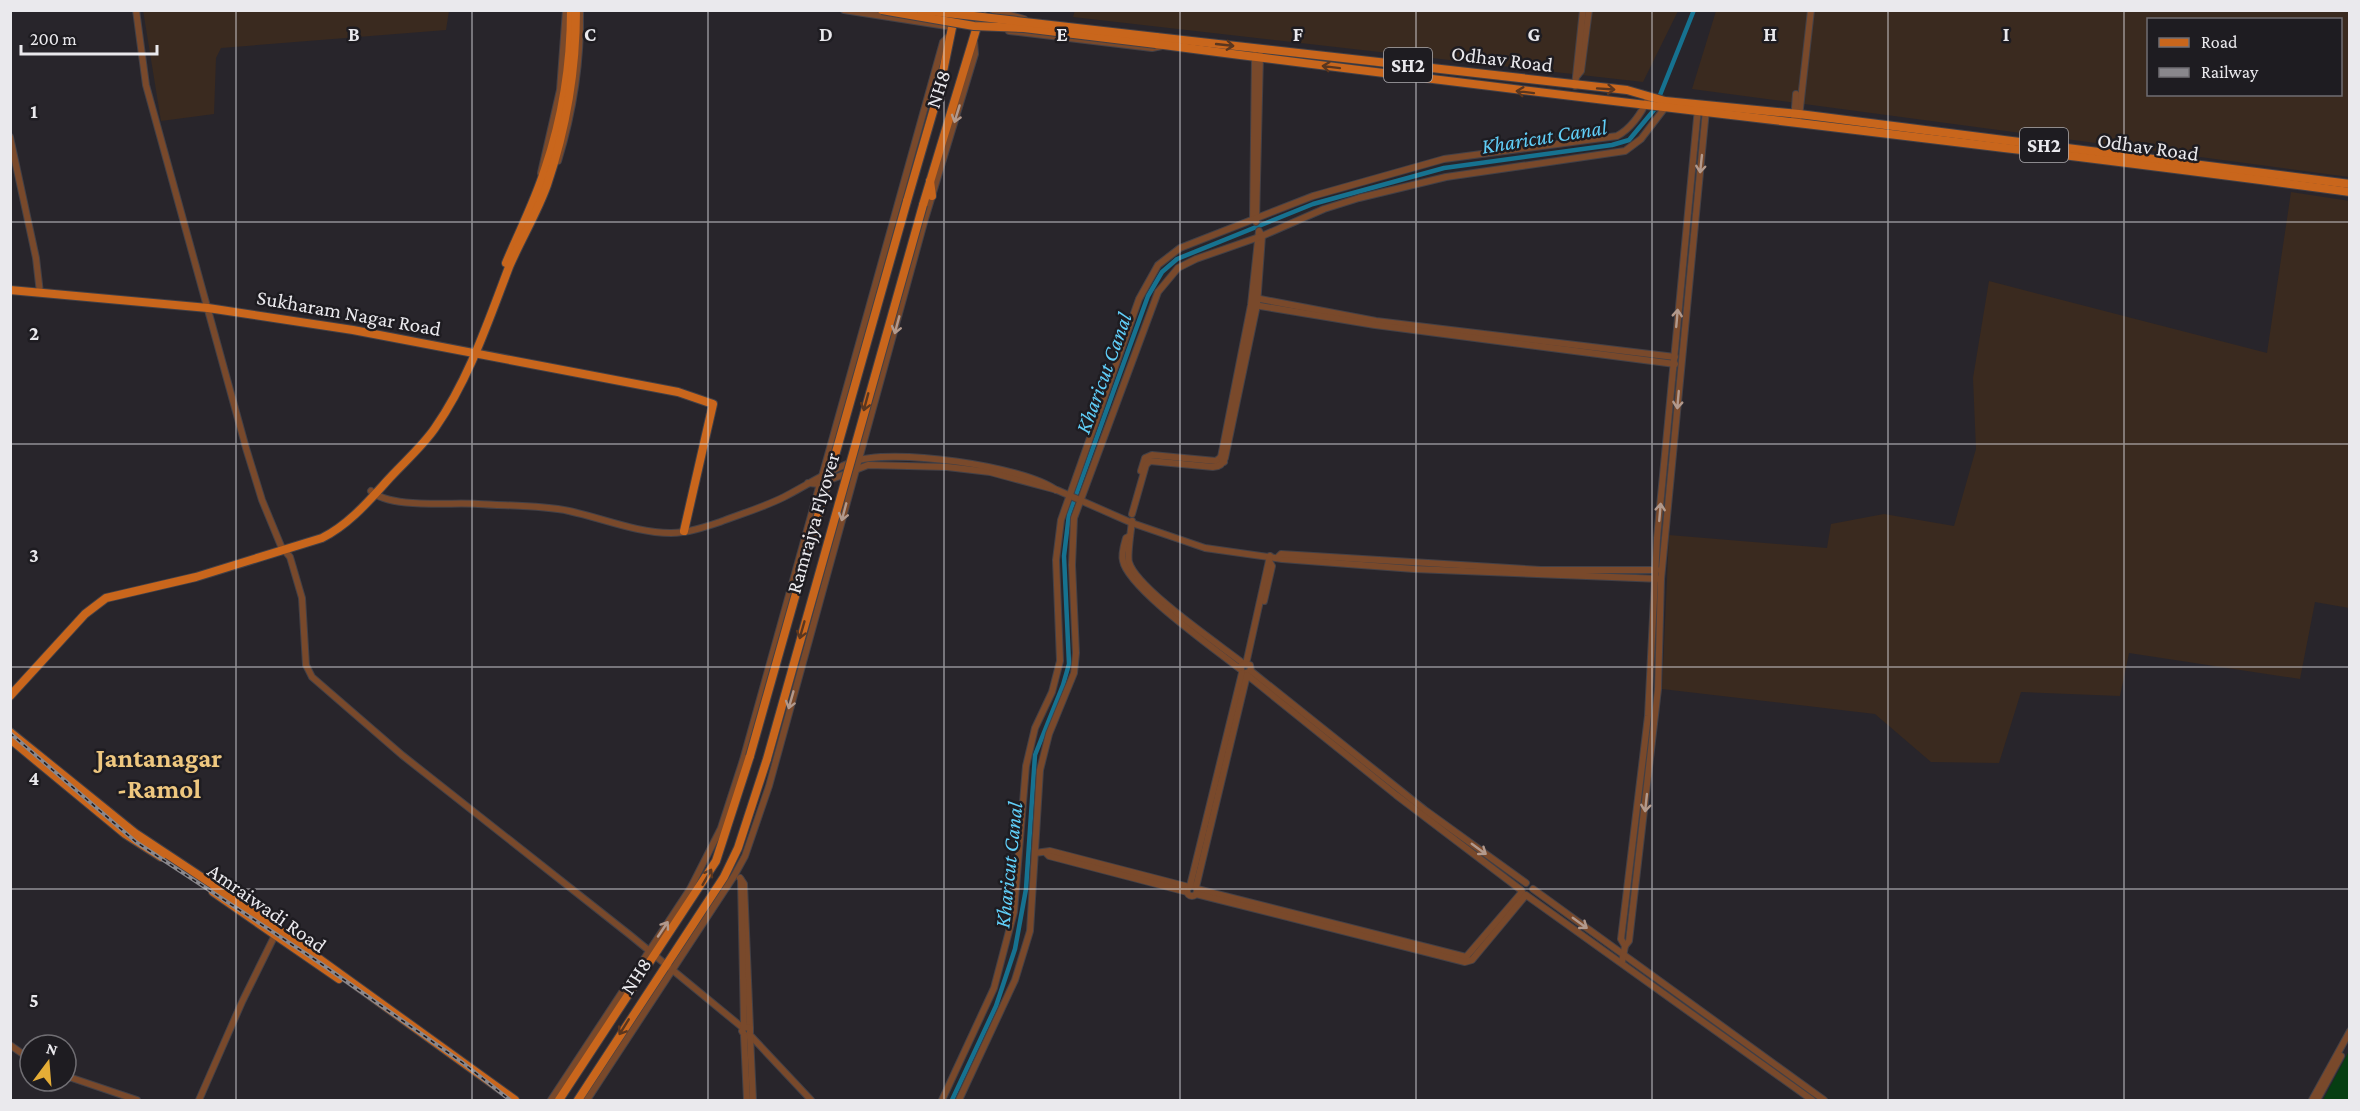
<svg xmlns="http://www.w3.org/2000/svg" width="2360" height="1111" font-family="'Crimson Pro',serif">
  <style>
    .industrial { fill: #3a2a1f; fill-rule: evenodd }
    .green { fill: #063e12 }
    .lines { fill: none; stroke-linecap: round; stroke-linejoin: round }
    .canal { stroke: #167290; stroke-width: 4.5 }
    .minor-casing { stroke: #434046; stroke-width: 8 }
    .major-casing { stroke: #434046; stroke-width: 10 }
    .minor { stroke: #79492b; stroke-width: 6 }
    .major { stroke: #c9661c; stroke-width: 8 }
    .rail-casing { stroke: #89878c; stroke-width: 4 }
    .rail { stroke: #1e1c21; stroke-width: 1.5; stroke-dasharray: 4.5; stroke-linecap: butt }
    .major-bridge-casing { stroke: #434046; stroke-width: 10; stroke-linecap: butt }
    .major-bridge { stroke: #c9661c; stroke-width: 8 }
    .oneway { stroke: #5a361f }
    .oneway2 { stroke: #b2998c }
    .grid { fill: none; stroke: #eae9ed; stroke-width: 1.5; stroke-opacity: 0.55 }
    .labels { text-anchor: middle; stroke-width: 5; stroke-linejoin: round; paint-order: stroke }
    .shield { fill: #1e1c21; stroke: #adacb0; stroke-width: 1.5 }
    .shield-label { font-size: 20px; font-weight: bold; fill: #eae9ed }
    .street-label { font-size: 21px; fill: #eae9ed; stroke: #1e1c21 }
    .water-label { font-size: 22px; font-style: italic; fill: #60cef8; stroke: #1e1c21 }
    .district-label { font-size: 27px; font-weight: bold; fill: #eec77f; stroke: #1e1c21 }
    .grid-label { font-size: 20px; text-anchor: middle; font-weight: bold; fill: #eae9ed; stroke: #1e1c21; stroke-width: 5; stroke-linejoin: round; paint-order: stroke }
  </style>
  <rect width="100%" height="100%" fill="#28252b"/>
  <g class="industrial">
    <polygon points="143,10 449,10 449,11 446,30 221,48 216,58 214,114 161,121"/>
    <polygon points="1075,10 1678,11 1643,82 1073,17"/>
    <path d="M1716,11H2349V177L1692,89ZM2148,20H2340V94H2148Z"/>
    <polygon points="2291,192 2350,201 2349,608 2315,602 2300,679 2129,653 2120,696 2021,692 1999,763 1931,762 1875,714 1662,689 1669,535 1827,548 1831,524 1884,514 1954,526 1976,449 1973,378 1989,281 2267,353"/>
  </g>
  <polygon class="green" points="2349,1051 2349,1100 2323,1100"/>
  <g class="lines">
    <polyline class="canal" points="952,1100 996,1006 1015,949 1026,889 1035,755 1063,685 1069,664 1064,556 1069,514 1148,296 1162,272 1177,259 1313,204 1444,168 1612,145 1629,140 1654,110 1694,10"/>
    <g class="minor-casing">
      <g id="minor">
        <polyline points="136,10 146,85 246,448 262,500 281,546 290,557 302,598 306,665 312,677 402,755 630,935 743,1028"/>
        <polyline points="844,10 953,27"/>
        <polyline points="993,10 1024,19"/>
        <polyline points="1009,31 1152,48 1162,46"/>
        <polyline points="1255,55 1253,219 1256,222 1260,55"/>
        <polyline points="1577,76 1581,71 1589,10"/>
        <polyline points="1575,86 1583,10"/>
        <polyline points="1799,117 1811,10"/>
        <polyline points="1794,121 1796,94"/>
        <polyline points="10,137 36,258 40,293"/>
        <path d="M558,161C573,112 581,61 580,10"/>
        <polyline points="541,173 560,90 566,10"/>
        <polyline points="1255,298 1376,321 1675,357"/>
        <polyline points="1254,305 1375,325 1675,364"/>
        <polyline points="1141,471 1145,458 1152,455 1216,461 1221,457"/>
        <polyline points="808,483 819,484 868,465 947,467 990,472 1057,490 1132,523 1205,548 1282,559 1414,569 1661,579"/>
        <path d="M371,491C390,509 452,502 478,504C508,506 540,505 569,511C602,518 637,533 671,533C687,533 705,527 720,522C741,514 764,507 784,497C807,485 828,471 852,462C890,447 1023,466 1056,490"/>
        <path d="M1132,514L1146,465L1150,461L1213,467C1219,467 1223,464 1225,458L1257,305L1262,236L1259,231L1251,305L1221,457L1224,462"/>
        <path d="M1132,521C1131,531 1127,555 1129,562C1136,588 1220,645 1244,664"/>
        <path d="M1130,536L1126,538C1124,545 1121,554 1123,561C1128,588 1215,649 1240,669"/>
        <polyline points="1278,557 1281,554 1541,570 1657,570"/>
        <polyline points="1264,601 1272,566 1269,561"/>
        <polyline points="1246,664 1270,556"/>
        <polyline points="1251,671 1243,674 1240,667 1244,664 1250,665 1251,671 1425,810 1526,883"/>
        <polyline points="1035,853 1050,851 1189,887"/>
        <polyline points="1046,853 1049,856 1187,892"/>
        <polyline points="740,878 744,884 750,1028"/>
        <polyline points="741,880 744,1027 742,1031 745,1036 750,1035 750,1028 744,1027"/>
        <circle cx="1192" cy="891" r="5"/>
        <polyline points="1190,886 1242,673"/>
        <polyline points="1196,887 1247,675 1396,795 1521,890"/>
        <polyline points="1197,889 1466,957 1522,892"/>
        <polyline points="1533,889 1824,1100"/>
        <polyline points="1196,894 1465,962 1472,960 1526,895 1812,1100"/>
        <polyline points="1625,946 1621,939 1648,716 1657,538 1698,108"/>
        <polyline points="1622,962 1625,946 1629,941 1658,689 1661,579 1706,110"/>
        <polyline points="750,1035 811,1100"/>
        <polyline points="744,1036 747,1100"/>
        <polyline points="750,1036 753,1100"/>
        <polyline points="10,1045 30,1059"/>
        <polyline points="66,1076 137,1100"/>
        <polyline points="199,1100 242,1002 275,935"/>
        <polyline points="551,1100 690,889 721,828 743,760 943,42 950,35"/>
        <polyline points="587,1100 734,876 745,856 769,786 925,219 975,54 974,40"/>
        <path d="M942,1100L994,988L1014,912L1026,766L1035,728L1052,692L1060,661L1056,560L1061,520L1139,299L1158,265L1180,248L1313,196L1444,159L1617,136C1632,128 1642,112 1649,97"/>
        <polyline points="959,1100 1015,980 1030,931 1040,770 1049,734 1074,673 1076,653 1072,565 1074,518 1158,292 1178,268 1196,259 1262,236 1324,209 1359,198 1446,177 1625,151 1641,139 1667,105"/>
        <polyline points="2312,1100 2350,1031"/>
        <polyline points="2317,1100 2341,1056"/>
      </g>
    </g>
    <g class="major-casing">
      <g id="major">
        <polyline points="1156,37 1627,90 1665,101 1799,114 2350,184"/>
        <path d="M1156,44C1554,97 1952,138 2350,192"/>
        <polyline points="930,181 932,196"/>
        <polyline points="907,201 939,91 954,18"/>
        <polyline points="923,205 982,10"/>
        <path d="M506,263C519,232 535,201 545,169C562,119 571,63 571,10"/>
        <polyline points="10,290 208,308 353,330 678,392 713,404 684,531"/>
        <path d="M10,696L85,614L106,598L196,577L322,538C348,525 367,503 386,482C402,464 422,447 435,428C469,379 488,322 509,267C521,239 537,213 547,185C566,129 576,69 576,10"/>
        <polyline points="10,732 135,833 257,914 515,1100"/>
        <polyline points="10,739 125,834 161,857"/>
        <polyline points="213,892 339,979"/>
        <polyline points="559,1100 716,861 750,756"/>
        <polyline points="578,1100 724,877 738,848 767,759"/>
      </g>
    </g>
    <use href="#minor" class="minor"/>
    <use href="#major" class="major"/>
    <g class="rail-casing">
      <polyline id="rail" points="10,733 136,842 320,963 463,1063 510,1100"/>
    </g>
    <use href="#rail" class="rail"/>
    <g class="major-bridge-casing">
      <g id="major-bridge">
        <polyline points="882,10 974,26 1024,28 1156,44"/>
        <polyline points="921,10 1156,37"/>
        <polyline points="750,756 907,201"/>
        <polyline points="767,759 923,205"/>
      </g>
    </g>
    <use href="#major-bridge" class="major-bridge"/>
  </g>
  <defs><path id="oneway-shaft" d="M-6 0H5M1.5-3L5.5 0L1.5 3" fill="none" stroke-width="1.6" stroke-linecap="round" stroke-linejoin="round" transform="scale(1.5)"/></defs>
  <g class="oneway">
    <use href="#oneway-shaft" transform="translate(1225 45) rotate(6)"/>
    <use href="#oneway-shaft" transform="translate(1331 67) rotate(-173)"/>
    <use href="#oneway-shaft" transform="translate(1606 89) rotate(4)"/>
    <use href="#oneway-shaft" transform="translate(1525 92) rotate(-173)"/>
    <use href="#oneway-shaft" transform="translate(866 402) rotate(105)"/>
    <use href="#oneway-shaft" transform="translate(802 630) rotate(106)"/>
    <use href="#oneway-shaft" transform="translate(707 877) rotate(-60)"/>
    <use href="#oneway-shaft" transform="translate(624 1027) rotate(122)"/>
  </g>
  <g class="oneway2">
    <use href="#oneway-shaft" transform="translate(957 114) rotate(107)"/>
    <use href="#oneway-shaft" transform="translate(1701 164) rotate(96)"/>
    <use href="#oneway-shaft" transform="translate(1677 318) rotate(-85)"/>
    <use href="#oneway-shaft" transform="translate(897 325) rotate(105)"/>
    <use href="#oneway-shaft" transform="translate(1678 400) rotate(95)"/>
    <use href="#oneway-shaft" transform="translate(844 512) rotate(105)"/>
    <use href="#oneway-shaft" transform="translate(1660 512) rotate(-85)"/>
    <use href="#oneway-shaft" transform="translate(791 700) rotate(106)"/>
    <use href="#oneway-shaft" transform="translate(1646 803) rotate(96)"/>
    <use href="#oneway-shaft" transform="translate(1479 849) rotate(36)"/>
    <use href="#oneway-shaft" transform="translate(1580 923) rotate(36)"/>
    <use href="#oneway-shaft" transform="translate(663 929) rotate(-56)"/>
  </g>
  <path class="grid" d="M236,10V1100M472,10V1100M708,10V1100M944,10V1100M1180,10V1100M1416,10V1100M1652,10V1100M1888,10V1100M2124,10V1100M10,222H2350M10,444H2350M10,667H2350M10,889H2350"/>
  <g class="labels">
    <g class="shield">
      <rect x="1384" y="48" width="48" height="34" rx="4.5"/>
      <rect x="2020" y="128" width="48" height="34" rx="4.5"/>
    </g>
    <g class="shield-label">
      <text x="1408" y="72">SH2</text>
      <text x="2044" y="152">SH2</text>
    </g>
    <g class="street-label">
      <text transform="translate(1502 59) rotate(7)" y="7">Odhav Road</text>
      <text transform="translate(938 89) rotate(-72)" y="7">NH8</text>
      <text transform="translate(2148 147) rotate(8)" y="7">Odhav Road</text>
      <text transform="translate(349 313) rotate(10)" y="7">Sukharam Nagar Road</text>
      <text transform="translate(813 523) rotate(-74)" y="7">Ramrajya Flyover</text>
      <text transform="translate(267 908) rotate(35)" y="7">Amraiwadi Road</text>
      <text transform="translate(636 976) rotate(-57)" y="7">NH8</text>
    </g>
    <g class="water-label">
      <text transform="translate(1544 136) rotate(-9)" y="8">Kharicut Canal</text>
      <text transform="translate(1103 373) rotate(-70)" y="8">Kharicut Canal</text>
      <text transform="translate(1008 865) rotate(-84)" y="8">Kharicut Canal</text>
    </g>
    <g class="district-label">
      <text x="159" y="767">Jantanagar<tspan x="159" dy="31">-Ramol</tspan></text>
    </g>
  </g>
  <g class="grid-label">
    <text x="354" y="41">B</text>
    <text x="590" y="41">C</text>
    <text x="826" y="41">D</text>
    <text x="1062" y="41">E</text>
    <text x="1298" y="41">F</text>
    <text x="1534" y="41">G</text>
    <text x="1770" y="41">H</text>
    <text x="2006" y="41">I</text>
    <text x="34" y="118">1</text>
    <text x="34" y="340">2</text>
    <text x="34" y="562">3</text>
    <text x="34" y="785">4</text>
    <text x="34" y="1007">5</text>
  </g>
  <rect width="2360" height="1111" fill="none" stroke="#eae9ed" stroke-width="24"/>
  <rect x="2147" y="18" width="195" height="78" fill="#1e1c21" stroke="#706e73" stroke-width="1.5"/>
  <rect x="2159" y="38" width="30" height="9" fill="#c9661c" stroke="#706e73" stroke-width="1.5"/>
  <text x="2201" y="48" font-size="18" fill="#eae9ed">Road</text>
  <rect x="2159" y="68" width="30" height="9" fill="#89878c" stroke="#706e73" stroke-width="1.5"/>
  <text x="2201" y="78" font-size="18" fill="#eae9ed">Railway</text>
  <g transform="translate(48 1063) rotate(16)"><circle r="28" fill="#1e1c21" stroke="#706e73" stroke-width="1.5"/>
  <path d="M0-4.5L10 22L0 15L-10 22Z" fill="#e5ad36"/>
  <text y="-9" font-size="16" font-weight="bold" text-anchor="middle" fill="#eae9ed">N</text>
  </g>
  <path d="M21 45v9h136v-9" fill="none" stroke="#eae9ed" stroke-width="3"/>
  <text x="30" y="45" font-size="18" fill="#eae9ed" stroke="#1e1c21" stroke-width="4.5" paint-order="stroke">200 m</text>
</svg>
